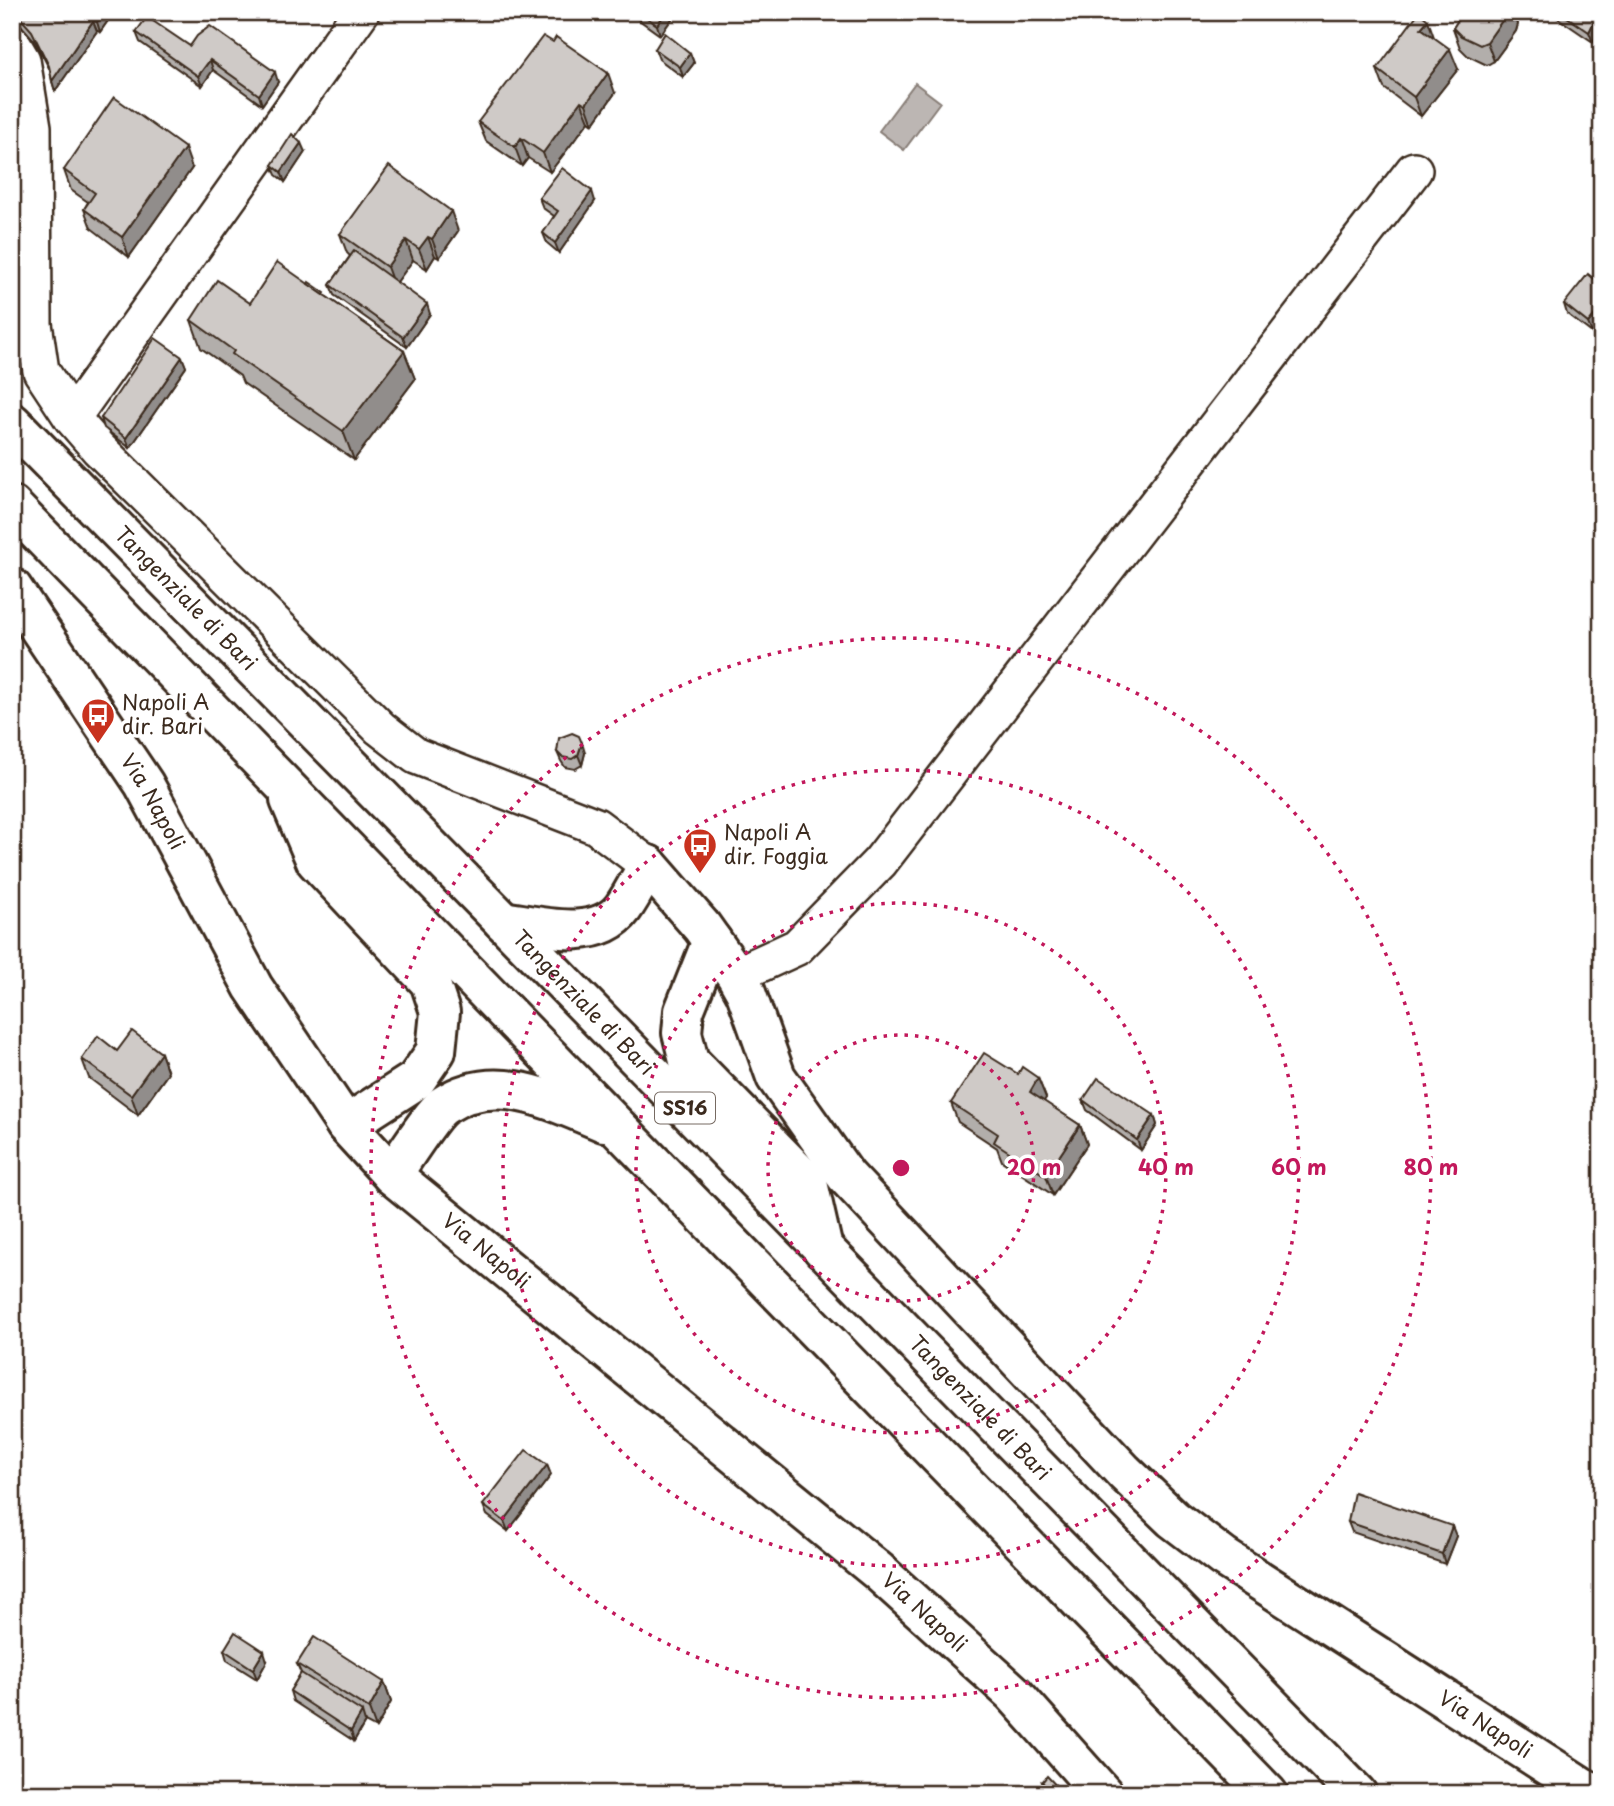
<svg xmlns="http://www.w3.org/2000/svg" width="1614" height="1806" font-family="'Playpen Sans',sans-serif">
  <style>
    .water { fill: #bcb6b3; stroke: #887e77; stroke-width: 2 }
    .lines { fill: none; stroke-linecap: round; stroke-linejoin: round }
    .minor-casing { stroke: #3b2a1e; stroke-width: 40 }
    .tertiary-casing { stroke: #3b2a1e; stroke-width: 44 }
    .trunk-casing { stroke: #3b2a1e; stroke-width: 44 }
    .minor { stroke: #fff; stroke-width: 35 }
    .tertiary { stroke: #fff; stroke-width: 38 }
    .trunk { stroke: #fff; stroke-width: 38 }
    .wall { fill: #b2aeab; stroke: #3b2a1e; stroke-width: 2 }
    .shaded-wall { fill: #918d8b; stroke: #3b2a1e; stroke-width: 2 }
    .building { fill: #cfcac7; stroke: #3b2a1e; stroke-width: 2 }
    .ring { fill: none; stroke: #c2185b; stroke-width: 3.5; stroke-dasharray: 3.5 7 }
    .labels { text-anchor: middle; stroke-width: 7; stroke-linejoin: round; paint-order: stroke }
    .shield { fill: #fff; stroke: #766a62; stroke-width: 2 }
    .shield-label { font-size: 19px; font-weight: bold; fill: #3b2a1e }
    .street-label { font-size: 21px; fill: #3b2a1e; stroke: #fff }
    .poi-label { font-size: 21px; fill: #3b2a1e; stroke: #fff; text-anchor: start }
    .centre { fill: #c2185b; stroke: #fff; stroke-width: 3.5 }
    .ring-label { font-size: 21px; text-anchor: middle; font-weight: bold; fill: #c2185b; stroke: #fff; stroke-width: 7; stroke-linejoin: round; paint-order: stroke }
  </style>
  <rect width="100%" height="100%" fill="#fff"/>
  <filter id="ink" filterUnits="userSpaceOnUse"><feTurbulence type="fractalNoise" baseFrequency=".0143" numOctaves="2"/><feDisplacementMap in="SourceGraphic" scale="14" xChannelSelector="R" yChannelSelector="G"/><feConvolveMatrix kernelMatrix="1 2 1 2 8 2 1 2 1" color-interpolation-filters="sRGB"/></filter>
  <g filter="url(#ink)">
    <polygon class="water" points="915,83 940,102 904,150 879,131"/>
    <g class="lines">
      <g class="minor-casing">
        <g id="minor">
          <polyline points="12,43 22,60 33,127 34,324 41,371 72,418 98,448 380,728 416,756 596,826 648,865"/>
          <polyline points="72,418 361,12"/>
          <polyline points="736,975 797,947 880,862 1414,170"/>
        </g>
      </g>
      <g class="tertiary-casing">
        <g id="tertiary">
          <path id="s1" d="M12,588L144,784L253,987L346,1125L392,1175L878,1571L1014,1694L1103,1794"/>
          <path id="s2" d="M648,865L702,927L736,975L746,993L776,1077L846,1176L1124,1472L1173,1519L1223,1557L1593,1794"/>
        </g>
      </g>
      <g class="trunk-casing">
        <g id="trunk">
          <path id="s3" d="M12,423L503,921L1357,1794"/>
          <polyline points="12,506 1268,1794"/>
          <polyline points="290,800 316,861 430,982 440,1012 436,1051 416,1080 346,1125"/>
          <path d="M503,921C539,926 597,943 623,908C633,894 640,879 648,865"/>
          <polyline points="712,941 684,1011 682,1033 689,1061 808,1183 823,1249"/>
          <path d="M392,1175C402,1160 433,1112 444,1105C496,1070 554,1102 604,1122"/>
        </g>
      </g>
      <use href="#minor" class="minor"/>
      <use href="#tertiary" class="tertiary"/>
      <use href="#trunk" class="trunk"/>
    </g>
    <g class="wall">
      <polygon points="12,12 114,12 100,32 97,31 55,91 52,81 50,70 35,41 12,15"/>
      <polygon points="628,12 677,12 660,35"/>
      <polygon points="1448,12 1513,12 1518,24 1516,31 1494,61 1487,65 1468,56 1460,48 1453,28 1458,20"/>
      <polygon points="1549,12 1602,12 1602,24 1593,42"/>
      <polygon points="136,32 190,46 278,82 262,105 213,70 202,86 140,42"/>
      <polygon points="1435,38 1458,69 1421,116 1384,88 1377,69"/>
      <polygon points="655,49 690,53 694,63 683,77 659,59"/>
      <polygon points="615,93 593,124 589,121 550,172 528,158 522,166 486,141 478,122"/>
      <polygon points="305,152 285,182 276,175 272,165"/>
      <polygon points="192,168 129,257 91,228 84,209 88,202 71,190 64,170"/>
      <polygon points="539,198 595,201 559,253 547,243 543,233 554,216 543,208"/>
      <polygon points="458,231 439,258 435,256 427,269 413,260 397,282 430,314 407,347 334,295 330,285 350,256 347,253 340,234"/>
      <polygon points="1602,285 1602,320 1592,333 1567,314 1564,304"/>
      <polygon points="327,297 404,351 415,379 354,460 243,383 240,376 201,348 191,320 250,303"/>
      <polygon points="182,357 186,367 130,448 104,428 101,418"/>
      <polygon points="557,752 585,753 582,765 575,769 565,767 561,761"/>
      <polygon points="117,1051 161,1053 168,1073 138,1115 89,1078 82,1059"/>
      <polygon points="1018,1074 1038,1078 1046,1098 1043,1101 1080,1125 1087,1144 1053,1195 1002,1161 997,1148 958,1122 951,1103"/>
      <polygon points="1083,1100 1154,1115 1157,1125 1141,1150 1087,1110"/>
      <polygon points="547,1465 551,1475 508,1531 487,1515 483,1505"/>
      <polygon points="1348,1522 1456,1536 1445,1564 1352,1532"/>
      <polygon points="224,1650 267,1661 257,1679 227,1660"/>
      <polygon points="297,1664 384,1682 391,1702 376,1728 365,1722 354,1741 293,1701 290,1691 301,1673"/>
      <polygon points="1042,1782 1064,1794 1047,1794"/>
    </g>
    <g class="shaded-wall">
      <polygon points="104,12 114,12 100,32 97,22"/>
      <polygon points="666,12 677,12 660,35 657,25"/>
      <polygon points="1508,12 1513,12 1518,24 1516,31 1494,61 1487,42"/>
      <polygon points="1599,12 1602,12 1602,24 1593,42 1589,32"/>
      <polygon points="1428,20 1435,40 1421,28"/>
      <polygon points="93,21 97,31 55,91 52,81"/>
      <polygon points="1450,49 1458,69 1421,116 1414,97"/>
      <polygon points="690,53 694,63 683,77 680,67"/>
      <polygon points="210,60 213,70 202,86 198,76"/>
      <polygon points="275,72 278,82 262,105 259,95"/>
      <polygon points="608,73 615,93 593,124 586,104"/>
      <polygon points="581,101 589,121 550,172 543,153"/>
      <polygon points="521,138 528,158 522,166 515,147"/>
      <polygon points="301,143 305,152 285,182 281,172"/>
      <polygon points="185,148 192,168 129,257 122,237"/>
      <polygon points="592,191 595,201 559,253 555,243"/>
      <polygon points="451,211 458,231 439,258 432,239"/>
      <polygon points="428,237 435,256 427,269 419,249"/>
      <polygon points="406,240 413,260 394,286 387,267"/>
      <polygon points="427,304 430,314 407,347 403,337"/>
      <polygon points="1600,309 1602,315 1602,320 1592,333 1588,323"/>
      <polygon points="404,351 415,379 354,460 343,431"/>
      <polygon points="182,357 186,367 130,448 126,438"/>
      <polygon points="582,743 585,753 582,765 578,755"/>
      <polygon points="161,1053 168,1073 138,1115 131,1095"/>
      <polygon points="1038,1078 1046,1098 1037,1112 1030,1092"/>
      <polygon points="1154,1115 1157,1125 1141,1150 1137,1140"/>
      <polygon points="1080,1125 1087,1144 1053,1195 1046,1176"/>
      <polygon points="547,1465 551,1475 508,1531 504,1521"/>
      <polygon points="1452,1526 1456,1536 1445,1564 1442,1554"/>
      <polygon points="264,1651 267,1661 257,1679 253,1669"/>
      <polygon points="384,1682 391,1702 376,1728 369,1709"/>
      <polygon points="362,1712 365,1722 354,1741 351,1731"/>
    </g>
    <g class="building">
      <polygon points="15,12 104,12 97,22 93,21 52,81 49,66 32,31"/>
      <polygon points="639,12 666,12 657,25"/>
      <polygon points="1419,12 1428,20 1421,28 1450,49 1414,97 1377,69"/>
      <polygon points="1463,12 1508,12 1487,42 1480,45 1461,36 1453,28"/>
      <polygon points="1560,12 1599,12 1589,32"/>
      <polygon points="147,17 190,46 197,36 210,26 275,72 259,95 210,60 198,76 136,32"/>
      <polygon points="665,33 690,53 680,67 655,49"/>
      <polygon points="543,36 553,42 556,37 608,73 586,104 581,101 543,153 521,138 515,147 478,122"/>
      <polygon points="114,97 185,148 122,237 84,209 95,193 64,170"/>
      <polygon points="292,134 301,143 281,172 272,165"/>
      <polygon points="389,166 451,211 432,239 428,237 419,249 406,240 387,267 340,234"/>
      <polygon points="562,168 592,191 555,243 543,233 558,211 539,198"/>
      <polygon points="354,251 427,304 403,337 330,285"/>
      <polygon points="277,262 404,351 343,431 232,354 234,351 191,320 217,280 250,303"/>
      <polygon points="1588,274 1602,285 1602,310 1600,309 1588,323 1564,304"/>
      <polygon points="309,282 325,293 324,295 308,284"/>
      <polygon points="155,338 182,357 126,438 101,418"/>
      <polygon points="572,733 579,736 582,743 578,755 572,759 562,757 557,752 559,738"/>
      <polygon points="132,1031 161,1053 131,1095 82,1059 98,1036 117,1051"/>
      <polygon points="984,1053 1018,1074 1022,1067 1038,1078 1030,1092 1080,1125 1046,1176 994,1142 998,1134 951,1103"/>
      <polygon points="1098,1078 1154,1115 1137,1140 1083,1100"/>
      <polygon points="526,1450 547,1465 504,1521 483,1505"/>
      <polygon points="1354,1492 1452,1526 1442,1554 1348,1522"/>
      <polygon points="235,1632 264,1651 253,1669 224,1650"/>
      <polygon points="314,1637 384,1682 369,1709 297,1664"/>
      <polygon points="301,1673 362,1712 351,1731 290,1691"/>
      <polygon points="1047,1776 1064,1794 1053,1794 1042,1782"/>
    </g>
  </g>
  <g class="ring">
    <circle cx="901" cy="1168" r="133"/>
    <circle cx="901" cy="1168" r="265"/>
    <circle cx="901" cy="1168" r="398"/>
    <circle cx="901" cy="1168" r="530"/>
  </g>
  <defs>
    <g id="bus-pin" transform="scale(1.75)"><path d="M0 17L-7.5 6A9.5 9.5 0 1 1 7.5 6Z" fill="#c8321e" stroke="#fff"/><path d="M-5-6H5V4H4V6H2V4H-2V6H-4V4H-5ZM-3.5-4V0h7V-4ZM-3.5 1.2v1.5H-2V1.2ZM2 1.2v1.5H3.5V1.2Z" fill="#fff"/></g>
  </defs>
  <g fill-rule="evenodd">
    <use href="#bus-pin" x="98" y="715"/>
    <use href="#bus-pin" x="700" y="845"/>
  </g>
  <g class="labels">
    <rect class="shield" x="655" y="1092.5" width="60" height="31" rx="5"/>
    <g class="shield-label">
      <text x="685" y="1115">SS16</text>
    </g>
    <g class="street-label">
      <text dy="7" stroke="none"><textPath href="#s3" startOffset="247">Tangenziale di Bari</textPath></text>
      <text dy="7" stroke="none"><textPath href="#s1" startOffset="256">Via Napoli</textPath></text>
      <text dy="7" stroke="none"><textPath href="#s3" startOffset="814">Tangenziale di Bari</textPath></text>
      <text dy="7" stroke="none"><textPath href="#s1" startOffset="822">Via Napoli</textPath></text>
      <text dy="7" stroke="none"><textPath href="#s3" startOffset="1381">Tangenziale di Bari</textPath></text>
      <text dy="7" stroke="none"><textPath href="#s1" startOffset="1390">Via Napoli</textPath></text>
      <text dy="7" stroke="none"><textPath href="#s2" startOffset="1220">Via Napoli</textPath></text>
    </g>
    <g class="poi-label">
      <text x="122" y="710">Napoli A<tspan x="122" dy="24">dir. Bari</tspan></text>
      <text x="724" y="840">Napoli A<tspan x="724" dy="24">dir. Foggia</tspan></text>
    </g>
  </g>
  <circle cx="901" cy="1168" r="10" class="centre"/>
  <g class="ring-label">
    <text x="1034" y="1175">20 m</text>
    <text x="1166" y="1175">40 m</text>
    <text x="1299" y="1175">60 m</text>
    <text x="1431" y="1175">80 m</text>
  </g>
  <rect width="1614" height="1806" fill="none" stroke="#fff" stroke-width="42"/>
  <rect x="21" y="21" width="1572" height="1764" fill="none" stroke="#3b2a1e" stroke-width="2.5" filter="url(#ink)"/>
</svg>
